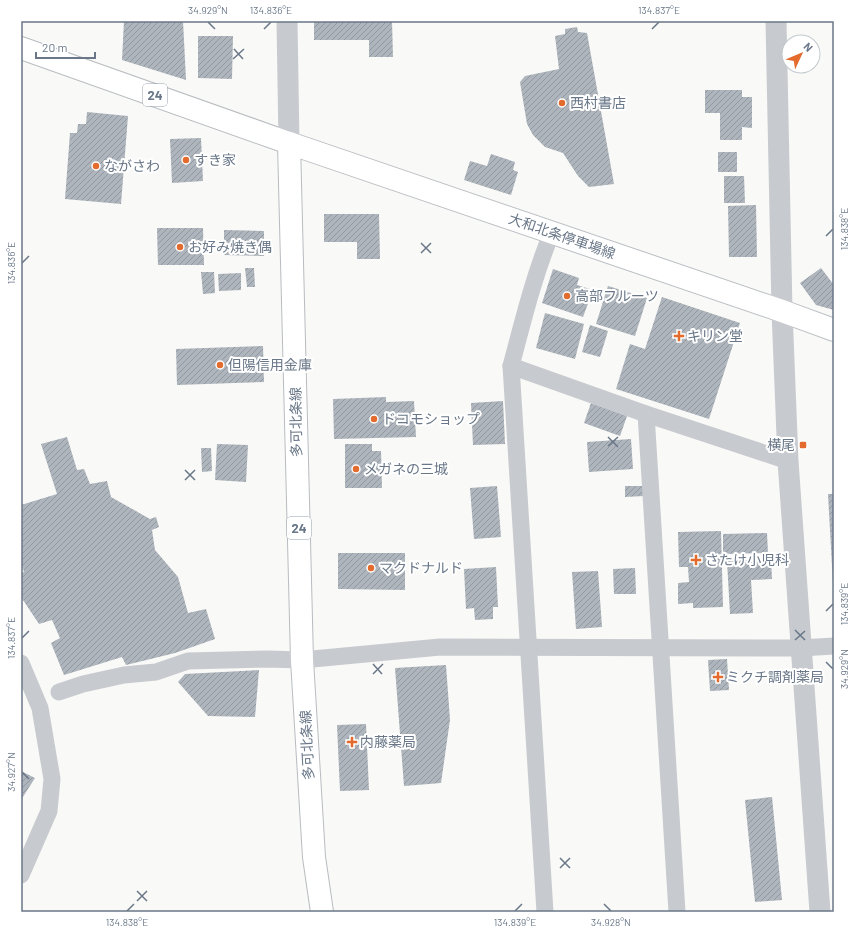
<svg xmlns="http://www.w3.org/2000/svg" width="855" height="933" font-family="Barlow,'Noto Sans JP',sans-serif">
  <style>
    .building { fill: url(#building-hatch) }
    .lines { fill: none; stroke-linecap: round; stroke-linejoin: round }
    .secondary-casing { stroke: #babec3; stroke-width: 24 }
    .primary-casing { stroke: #b8bcc0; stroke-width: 24 }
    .minor { stroke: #c7cace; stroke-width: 17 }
    .tertiary { stroke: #c7cace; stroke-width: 21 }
    .secondary { stroke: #fff; stroke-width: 22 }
    .primary { stroke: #fff; stroke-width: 22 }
    .ticks { fill: none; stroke: #697788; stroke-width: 1.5 }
    .poi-dot { fill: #e36b2e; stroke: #fff; stroke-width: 1.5 }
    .labels { text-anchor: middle; stroke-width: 4; stroke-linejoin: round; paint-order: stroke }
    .shield { fill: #fff; stroke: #96a0ac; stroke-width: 1 }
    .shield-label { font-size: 13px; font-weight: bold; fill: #697788 }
    .poi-label { font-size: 14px; fill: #697788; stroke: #fff; text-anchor: start }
    .street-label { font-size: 14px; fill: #697788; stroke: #fff }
    .neatline { fill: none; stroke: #697788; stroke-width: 1.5 }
    .ticks-label { font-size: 10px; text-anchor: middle; fill: #697788 }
  </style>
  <defs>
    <pattern id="building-hatch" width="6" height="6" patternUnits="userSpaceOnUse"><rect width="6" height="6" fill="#aeb5bc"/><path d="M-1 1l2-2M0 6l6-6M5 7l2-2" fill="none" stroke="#92989f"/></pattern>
  </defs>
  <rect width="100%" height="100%" fill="#f9f9f7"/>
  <g class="building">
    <polygon points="124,21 183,21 186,80 122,60"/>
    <polygon points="314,21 392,21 393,57 369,57 369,40 314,40"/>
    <polygon points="577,27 578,32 587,33 614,184 589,187 578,176 563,153 545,147 533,135 527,124 520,82 525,76 559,69 555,36 565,34 565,29"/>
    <polygon points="198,36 233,36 232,79 198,78"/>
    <polygon points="705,90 742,90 742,97 752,97 752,128 742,127 742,140 720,140 720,113 705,113"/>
    <polygon points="87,112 128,116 121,204 65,199 70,133 77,133 78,124 86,124"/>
    <polygon points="201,138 203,181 172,183 170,139"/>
    <rect x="718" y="152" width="19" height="20"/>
    <polygon points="491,154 515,162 513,170 518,172 511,195 464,180 470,161 487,166"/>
    <polygon points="724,176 744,176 745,203 724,203"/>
    <polygon points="756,205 757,257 729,257 728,206"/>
    <polygon points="324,214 379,214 380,259 357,259 357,242 324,242"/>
    <polygon points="157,228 203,228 204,265 158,265"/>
    <polygon points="224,230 264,231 264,256 224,255"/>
    <polygon points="245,268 254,268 255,287 247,287"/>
    <polygon points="821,268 834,285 834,310 816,305 800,283"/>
    <polygon points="553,269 579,278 577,285 593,290 583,317 542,303"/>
    <polygon points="201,272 214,272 215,293 203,294"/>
    <polygon points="241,273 241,290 219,291 218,274"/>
    <polygon points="608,286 647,298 635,336 596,324"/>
    <polygon points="662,297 740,323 709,419 616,389 630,344 645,349"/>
    <polygon points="545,313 584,324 575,359 536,348"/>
    <polygon points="590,325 608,331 600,357 582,352"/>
    <polygon points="263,346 264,382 177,385 176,349"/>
    <polygon points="386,397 386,402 414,401 416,437 334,439 333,399"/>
    <polygon points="503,401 505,444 473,445 471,403"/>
    <polygon points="591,403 627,416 620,436 584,423"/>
    <polygon points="67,437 77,470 84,469 90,484 107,481 111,497 150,519 156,517 159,527 152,530 155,550 178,577 188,613 206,609 215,639 175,653 126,665 122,657 64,675 51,643 60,638 52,620 39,624 21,597 21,573 24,572 21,562 21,505 57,494 41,444"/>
    <polygon points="631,439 633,469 589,472 587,442"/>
    <polygon points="217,444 248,445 246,482 215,480"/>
    <polygon points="345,444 372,444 372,451 381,451 382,488 345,488"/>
    <polygon points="201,448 211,448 212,471 202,472"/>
    <polygon points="497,486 501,537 474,539 470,488"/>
    <polygon points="625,486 644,486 644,496 625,497"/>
    <polygon points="828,494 834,494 834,584 833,584"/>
    <polygon points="721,531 723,607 693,608 693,603 678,604 678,583 689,582 688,567 679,567 678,532"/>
    <polygon points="767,533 768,553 723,554 723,534"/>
    <polygon points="338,553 405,553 405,590 338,589"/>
    <polygon points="771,559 772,579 751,580 753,613 730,614 727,561"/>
    <polygon points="496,567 498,607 493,607 493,619 475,620 474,608 466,609 464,569"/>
    <polygon points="635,568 636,594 614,594 613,569"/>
    <polygon points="598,571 602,627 576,629 572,572"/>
    <polygon points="727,659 729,690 710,691 708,660"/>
    <polygon points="446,665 450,720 441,783 404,786 395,668"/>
    <polygon points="259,670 255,717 208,716 178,682 185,674"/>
    <polygon points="366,724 369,790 340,791 337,725"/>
    <polygon points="21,771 35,778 21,800"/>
    <polygon points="772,797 782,900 755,902 745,800"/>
  </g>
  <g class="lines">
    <g class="secondary-casing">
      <polyline id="secondary" points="289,143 782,311 834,330"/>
    </g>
    <g class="primary-casing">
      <polyline id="primary" points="21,48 289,143 302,660 314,857 322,912"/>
    </g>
    <g class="minor">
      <polyline points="511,366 646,414 788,461"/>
      <polyline points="646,414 677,912"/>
      <polyline points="21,663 40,708 52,779 49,811 21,875"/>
      <polyline points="59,692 83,684 124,675 156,672 188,661 268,659 302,660 440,647 800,648 834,646"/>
      <path d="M545,912L511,366C523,321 534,275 552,232"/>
    </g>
    <g class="tertiary">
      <polyline points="287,21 289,143"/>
      <polyline points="776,21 782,311 788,461 820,912"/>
    </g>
    <use href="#secondary" class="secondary"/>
    <use href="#primary" class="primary"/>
  </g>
  <path class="ticks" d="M208,22L215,29M264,29L271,22M652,29L659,22M234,49L243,59M233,59L244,49M826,236L833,229M421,243L431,253M421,253L431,243M22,263L29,256M608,437L618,447M608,446L618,437M185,470L195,480M185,480L195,470M826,611L833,604M795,630L805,640M22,638L29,631M795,640L805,631M826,662L833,669M373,664L382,674M373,674L383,664M22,772L29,779M560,858L570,868M560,868L570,858M137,891L147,901M137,901L147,891M604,904L611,911M127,911L134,904M515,911L522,904"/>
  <g class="poi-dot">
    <circle cx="562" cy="103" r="4"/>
    <circle cx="186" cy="160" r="4"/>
    <circle cx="96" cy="166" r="4"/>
    <circle cx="180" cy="247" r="4"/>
    <circle cx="567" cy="296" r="4"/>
    <path d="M677 330h4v4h4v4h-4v4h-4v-4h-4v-4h4z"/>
    <circle cx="220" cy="365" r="4"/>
    <circle cx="374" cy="419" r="4"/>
    <rect x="799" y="441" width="8" height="8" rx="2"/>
    <circle cx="356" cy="469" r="4"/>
    <path d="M694 554h4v4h4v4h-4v4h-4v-4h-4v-4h4z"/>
    <circle cx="371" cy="568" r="4"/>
    <path d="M716 671h4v4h4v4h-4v4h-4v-4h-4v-4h4z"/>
    <path d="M350 736h4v4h4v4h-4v4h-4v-4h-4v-4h4z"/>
  </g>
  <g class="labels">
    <g class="shield">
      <rect x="143" y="84" width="24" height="22" rx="3"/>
      <rect x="287" y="517" width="24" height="22" rx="3"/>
    </g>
    <g class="shield-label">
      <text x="155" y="100">24</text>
      <text x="299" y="533">24</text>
    </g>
    <g class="poi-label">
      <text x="570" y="108">西村書店</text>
      <text x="194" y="165">すき家</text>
      <text x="104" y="171">ながさわ</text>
      <text x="188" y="252">お好み焼き偶</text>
      <text x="575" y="301">高部フルーツ</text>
      <text x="687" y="341">キリン堂</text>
      <text x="228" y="370">但陽信用金庫</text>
      <text x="382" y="424">ドコモショップ</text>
      <text x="795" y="450" text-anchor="end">横尾</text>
      <text x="364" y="474">メガネの三城</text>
      <text x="705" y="565">さたけ小児科</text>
      <text x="379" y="573">マクドナルド</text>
      <text x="726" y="682">ミクチ調剤薬局</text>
      <text x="360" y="747">内藤薬局</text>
    </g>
    <g class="street-label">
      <text transform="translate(562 236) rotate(19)" y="5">大和北条停車場線</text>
      <text transform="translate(296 422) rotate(-91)" y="5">多可北条線</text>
      <text transform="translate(307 745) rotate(-93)" y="5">多可北条線</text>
    </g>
  </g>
  <rect width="855" height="933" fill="none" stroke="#ffffff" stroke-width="44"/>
  <g transform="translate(801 54) rotate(46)"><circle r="19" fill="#ffffff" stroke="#c3c9cf"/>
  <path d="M0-3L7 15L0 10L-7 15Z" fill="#e36b2e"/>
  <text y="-6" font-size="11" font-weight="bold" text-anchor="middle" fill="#697788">N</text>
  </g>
  <path d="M36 52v6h59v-6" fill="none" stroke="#697788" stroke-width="2"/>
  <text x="42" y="52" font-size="12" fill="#697788" stroke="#ffffff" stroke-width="3" paint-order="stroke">20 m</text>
  <rect x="22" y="22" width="811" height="889" class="neatline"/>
  <g class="ticks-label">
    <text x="208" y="14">34.929°N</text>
    <text x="271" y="14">134.836°E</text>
    <text x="659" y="14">134.837°E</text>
    <text transform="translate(844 229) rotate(-90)" y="4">134.838°E</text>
    <text transform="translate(11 263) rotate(-90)" y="4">134.836°E</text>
    <text transform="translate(844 604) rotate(-90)" y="4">134.839°E</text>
    <text transform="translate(11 638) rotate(-90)" y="4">134.837°E</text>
    <text transform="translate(844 669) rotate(-90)" y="4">34.929°N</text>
    <text transform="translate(11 772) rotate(-90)" y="4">34.927°N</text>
    <text x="127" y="926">134.838°E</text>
    <text x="515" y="926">134.839°E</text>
    <text x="611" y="926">34.928°N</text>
  </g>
</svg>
